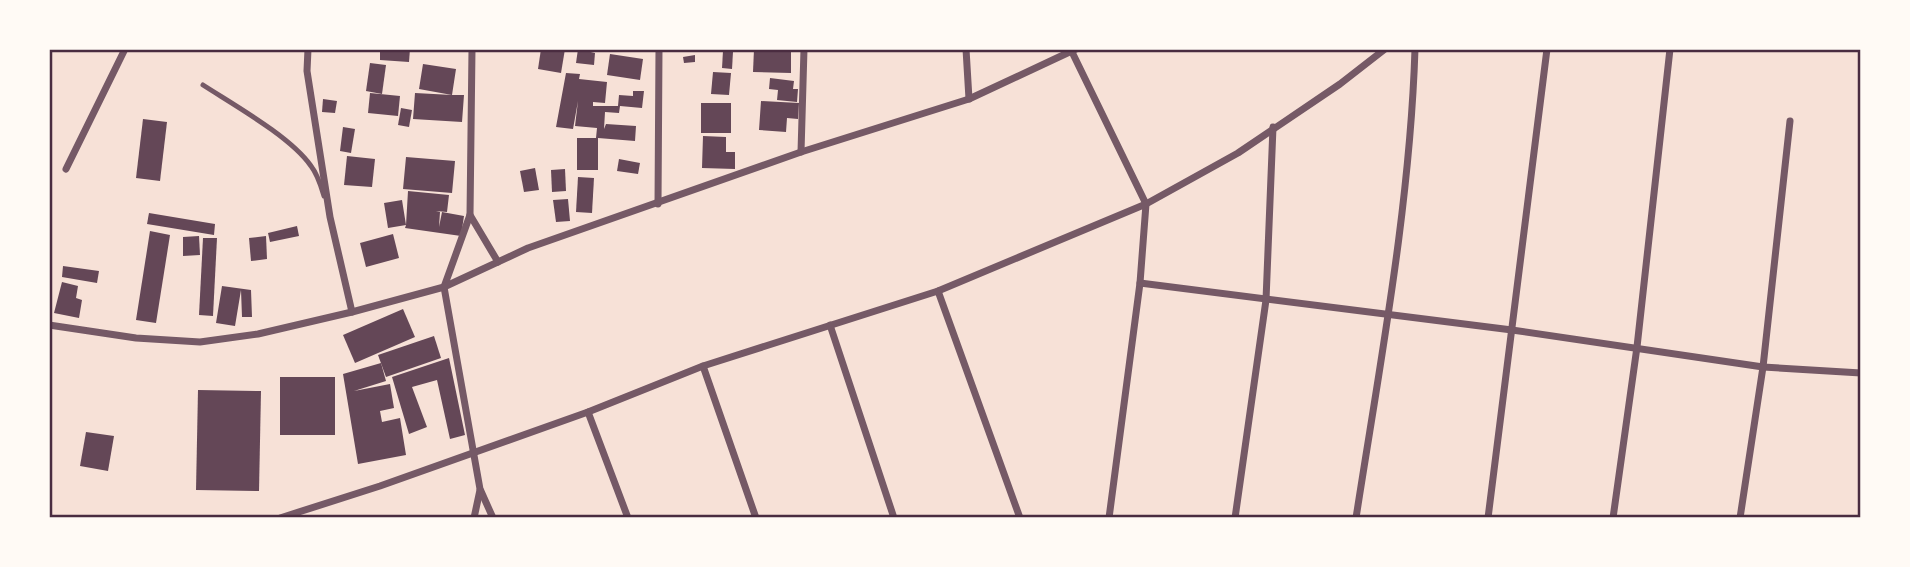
<svg xmlns="http://www.w3.org/2000/svg" width="1910" height="567" font-family="'DM Sans',sans-serif">
  <style>
    .building { fill: #644757 }
    .lines { fill: none; stroke-linecap: round; stroke-linejoin: round }
    .service { stroke: #755966; stroke-width: 5 }
    .minor { stroke: #755966; stroke-width: 7 }
    .neatline { fill: none; stroke: #4a2c40; stroke-width: 2.5 }
  </style>
  <rect width="100%" height="100%" fill="#f7e1d7"/>
  <g class="building">
    <polygon points="380,49 410,49 409,62 380,60"/>
    <polygon points="541,49 565,49 561,73 538,69"/>
    <polygon points="578,49 595,53 594,65 576,63"/>
    <polygon points="754,49 791,49 791,73 753,72"/>
    <polygon points="723,51 733,52 732,69 722,68"/>
    <polygon points="610,54 643,59 640,80 607,75"/>
    <polygon points="695,55 695,62 684,63 683,57"/>
    <polygon points="370,63 386,65 382,94 366,91"/>
    <polygon points="423,64 456,69 452,95 464,95 462,122 413,119 415,93 452,95 419,89"/>
    <polygon points="713,72 731,73 729,95 711,94"/>
    <polygon points="566,73 580,74 579,79 607,82 605,103 593,102 593,106 618,106 619,95 633,96 633,91 644,91 642,108 620,106 619,113 605,112 604,129 606,124 636,126 635,141 598,138 598,170 577,170 577,138 596,138 597,128 575,126 578,101 573,129 556,127"/>
    <polygon points="770,78 794,81 793,89 798,89 797,102 777,100 778,90 769,89"/>
    <polygon points="370,93 400,96 398,116 368,113"/>
    <polygon points="323,99 337,101 335,113 322,112"/>
    <polygon points="761,101 799,103 798,119 787,118 786,132 759,130"/>
    <rect x="701" y="103" width="30" height="30"/>
    <polygon points="401,108 412,110 409,127 398,125"/>
    <polygon points="143,119 167,122 160,181 136,178"/>
    <polygon points="343,127 355,129 351,153 340,151"/>
    <polygon points="703,136 726,137 726,152 735,152 735,169 702,168"/>
    <polygon points="347,156 375,159 372,187 344,185"/>
    <polygon points="406,157 455,161 452,193 403,189"/>
    <polygon points="619,159 640,163 638,174 617,171"/>
    <polygon points="535,168 539,190 524,192 520,171"/>
    <polygon points="565,169 566,191 552,192 551,170"/>
    <polygon points="578,177 594,178 592,213 576,212"/>
    <polygon points="408,191 449,195 447,212 436,211 440,212 439,227 442,212 464,216 461,236 405,228 406,225 388,228 384,203 402,200 406,225"/>
    <polygon points="568,199 570,221 556,222 553,200"/>
    <polygon points="149,213 215,224 214,235 147,224"/>
    <polygon points="297,226 299,236 270,242 268,233"/>
    <polygon points="150,231 170,235 156,323 136,320"/>
    <polygon points="393,234 399,258 366,267 360,243"/>
    <polygon points="199,236 200,255 183,256 183,237"/>
    <polygon points="266,236 267,259 251,261 249,238"/>
    <polygon points="203,238 217,238 213,316 199,315"/>
    <polygon points="63,266 99,271 97,283 62,277"/>
    <polygon points="62,282 78,286 76,298 82,300 79,318 54,313"/>
    <polygon points="222,286 251,290 252,317 242,317 241,290 235,326 216,323"/>
    <polygon points="403,309 415,337 355,363 343,335"/>
    <polygon points="434,336 441,358 386,377 378,355"/>
    <polygon points="449,358 465,435 450,439 437,380 412,387 427,427 409,434 392,377"/>
    <polygon points="381,363 386,381 354,391 390,384 394,408 380,411 382,422 400,418 406,455 358,464 343,374"/>
    <rect x="280" y="377" width="55" height="58"/>
    <polygon points="198,390 261,391 259,491 196,490"/>
    <polygon points="86,432 114,436 108,471 80,466"/>
  </g>
  <g class="lines">
    <path class="service" d="M203,85C234,105 291,137 311,166C318,175 321,186 324,196"/>
    <g class="minor">
      <polyline points="308,49 307,71 330,217 352,312"/>
      <polyline points="472,49 470,215 444,287 480,489 493,518"/>
      <polyline points="966,49 969,99"/>
      <polyline points="1072,52 1146,204 1140,283 1109,518"/>
      <polyline points="801,152 804,49"/>
      <polyline points="66,169 125,49"/>
      <polyline points="658,204 659,49"/>
      <polyline points="470,215 498,262"/>
      <polyline points="1140,283 1512,330 1763,367 1861,373"/>
      <polyline points="938,291 1020,518"/>
      <polyline points="49,325 136,338 200,342 258,334 352,312 444,287 528,248 801,152 969,99 1076,49"/>
      <polyline points="830,325 894,518"/>
      <polyline points="703,366 756,518"/>
      <polyline points="588,412 628,518"/>
      <polyline points="280,518 380,486 588,412 703,366 938,291 1146,204 1238,153 1340,84 1385,49"/>
      <polyline points="474,518 480,490"/>
      <polyline points="1235,518 1266,300 1273,127"/>
      <path d="M1356,518C1380,363 1410,206 1415,49"/>
      <polyline points="1488,518 1547,49"/>
      <polyline points="1613,518 1637,347 1670,49"/>
      <polyline points="1740,518 1763,367 1790,121"/>
    </g>
  </g>
  <rect width="1910" height="567" fill="none" stroke="#fffaf5" stroke-width="102"/>
  <rect x="51" y="51" width="1808" height="465" class="neatline"/>
</svg>
